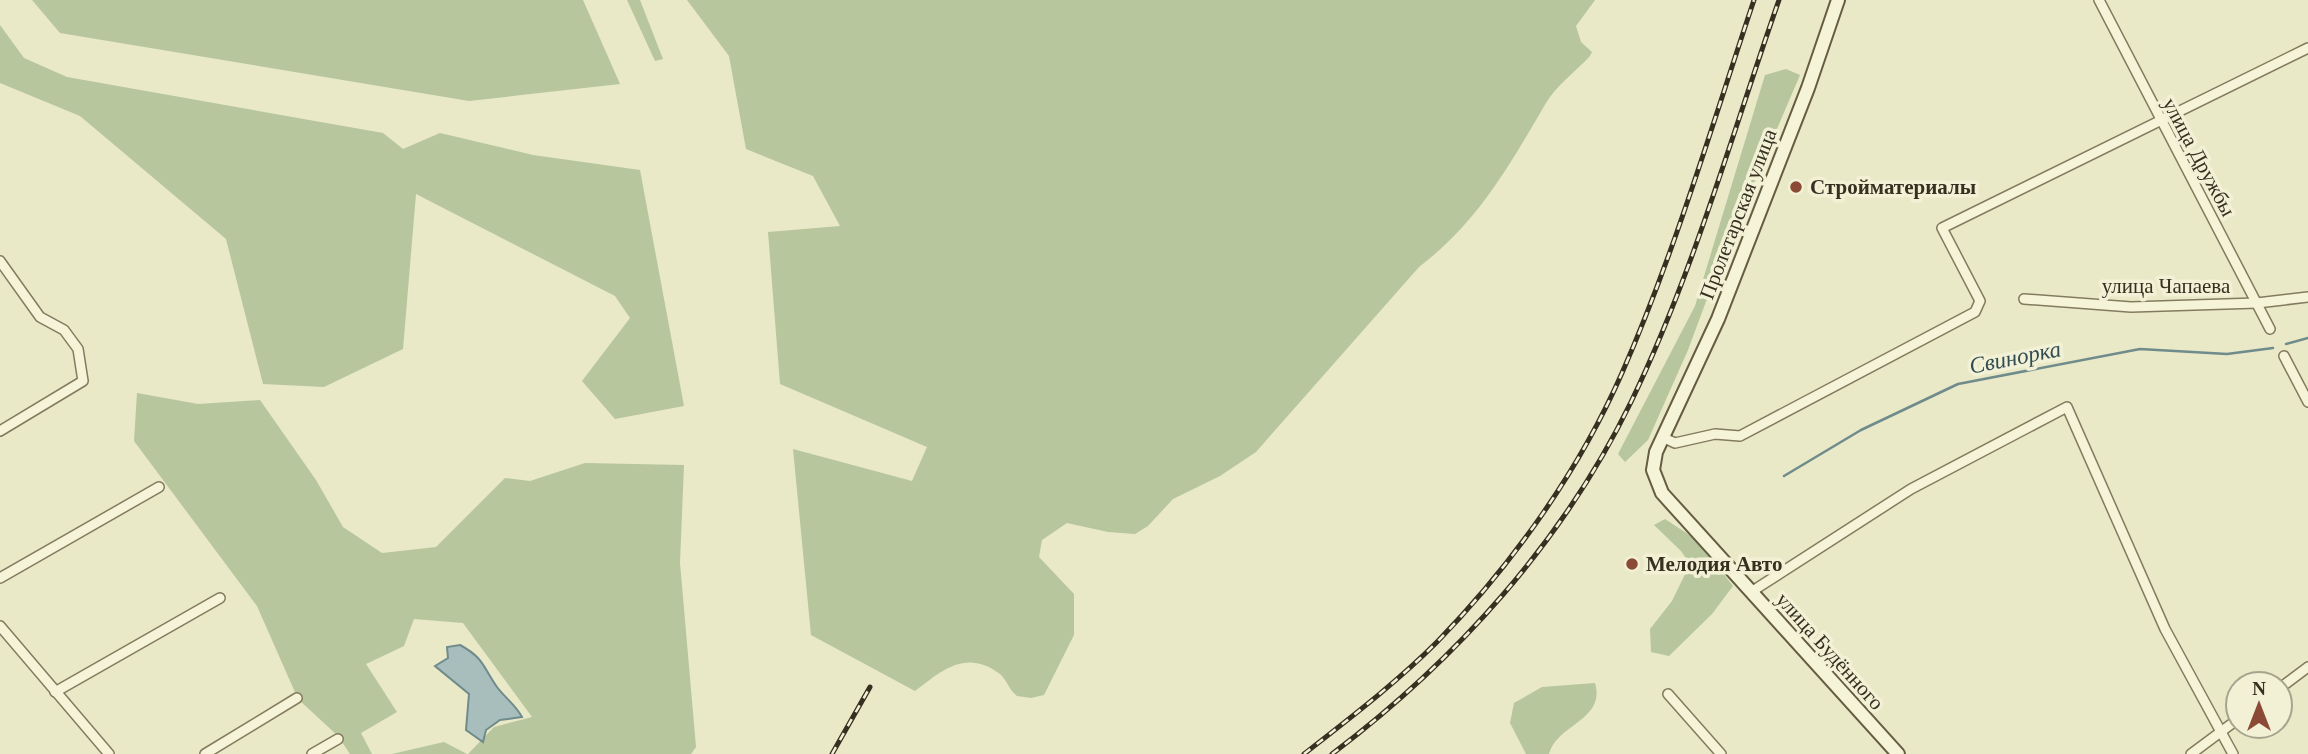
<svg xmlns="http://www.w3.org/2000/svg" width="2308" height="754" font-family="'Times New Roman',serif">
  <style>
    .green { fill: #b7c69c }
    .water { fill: #a8bebd; stroke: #6f8b8b; stroke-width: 2 }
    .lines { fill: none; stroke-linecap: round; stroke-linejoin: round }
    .stream { stroke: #6f8b8b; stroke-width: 2.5 }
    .minor-casing { stroke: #837b5e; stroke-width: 12 }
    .secondary-casing { stroke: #655c41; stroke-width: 16 }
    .minor { stroke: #f5f4d9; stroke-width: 9 }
    .secondary { stroke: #f5f4d9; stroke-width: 12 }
    .rail-casing { stroke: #353020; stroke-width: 5 }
    .rail { stroke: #f2f1d6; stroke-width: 2.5; stroke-dasharray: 8; stroke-linecap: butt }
    .poi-dot { fill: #8b4a35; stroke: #f2f1d6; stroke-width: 2.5 }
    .labels { text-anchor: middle; stroke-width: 7; stroke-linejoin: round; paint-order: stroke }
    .street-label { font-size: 21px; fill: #353020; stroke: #f2f1d6 }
    .poi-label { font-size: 21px; font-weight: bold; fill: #353020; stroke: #f2f1d6; text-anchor: start }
    .water-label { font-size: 23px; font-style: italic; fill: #314d53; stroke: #f2f1d6 }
  </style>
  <rect width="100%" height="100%" fill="#e9e8c7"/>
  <g class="green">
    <polygon points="32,0 583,0 620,84 469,101 60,33"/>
    <polygon points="627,0 640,0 663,59 655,61"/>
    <path d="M687,0H1595L1576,26L1581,42L1592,52L1590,56C1576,71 1556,86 1546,103C1509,166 1478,222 1419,267L1256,452L1220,476L1173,499L1148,526L1135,534L1108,532L1067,523L1042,540L1039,557L1074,594V635L1044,695L1031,698L1017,696C1009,690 1007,680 1000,674C966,648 941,671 915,691L811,635L793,449L912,481L927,447L780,384L768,232L840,226L813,176L746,149L729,56Z"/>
    <polygon points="0,25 24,58 67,77 383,133 403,149 440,133 533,155 640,170 684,406 615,419 582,381 630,318 615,296 416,194 403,349 324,387 263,384 226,239 80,116 0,83"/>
    <polygon points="1786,69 1800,75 1724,253 1688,350 1648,440 1625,462 1618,454 1695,306 1765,75"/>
    <polygon points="137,393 198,404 260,400 316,480 343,527 382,553 436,547 505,478 530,481 585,463 684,465 680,563 696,747 691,754 468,754 494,727 532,717 463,623 414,619 404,646 366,664 397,712 361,733 372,754 350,754 338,736 298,699 257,606 134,441"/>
    <polygon points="1665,519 1697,540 1733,586 1712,614 1669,656 1651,652 1650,629 1672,601 1690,564 1681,551 1654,525"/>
    <path d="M1595,683C1606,720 1557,724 1549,754H1526L1510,723L1514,703L1542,687Z"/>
    <polygon points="444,742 467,754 392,754"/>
  </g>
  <path class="water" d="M460,645C484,658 483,667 497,687C505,698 515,704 522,717L500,720L486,730L483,742L466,730L469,694L435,666L448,658L447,647Z"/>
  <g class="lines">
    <g class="stream">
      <polyline points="2286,344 2308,338"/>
      <polyline points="1784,476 1861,430 1958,384 2140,349 2227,354 2273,348"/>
    </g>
    <g class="minor-casing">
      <g id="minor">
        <polyline points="2099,0 2270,329"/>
        <polyline points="0,261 40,317 64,330 78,349 83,381 0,431"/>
        <polyline points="2024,299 2131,307 2257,303 2308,297"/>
        <polyline points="2284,356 2308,402"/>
        <polyline points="1662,437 1675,443 1715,434 1740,436 1975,312 1980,301 1942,228 2308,48"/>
        <polyline points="0,578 159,487"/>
        <polyline points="1751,592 1911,489 2067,407 2165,629 2233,754"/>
        <polyline points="0,626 109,754"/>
        <polyline points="2280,688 2308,667"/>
        <polyline points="55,692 220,598"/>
        <polyline points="1668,694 1721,754"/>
        <polyline points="205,754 297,698"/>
        <polyline points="312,754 338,739"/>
        <polyline points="2191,754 2238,719"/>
      </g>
    </g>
    <g class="secondary-casing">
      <polyline id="secondary" points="1838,0 1808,88 1718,319 1656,452 1653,470 1662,493 1898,754"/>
    </g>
    <use href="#minor" class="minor"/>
    <use href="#secondary" class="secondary"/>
    <g class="rail-casing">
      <g id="rail">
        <polyline points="832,754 870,687"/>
        <path d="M1304,754C1350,718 1396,683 1437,642C1512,565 1579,471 1622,373C1675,252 1712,125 1754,0"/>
        <path d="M1332,754C1455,661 1563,542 1631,402C1693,274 1732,134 1779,0"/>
      </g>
    </g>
    <use href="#rail" class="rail"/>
  </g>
  <g class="poi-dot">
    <circle cx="1796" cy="187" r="7"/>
    <circle cx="1632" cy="564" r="7"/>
  </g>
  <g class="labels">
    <g class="street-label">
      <text transform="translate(2199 157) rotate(62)" y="7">улица Дружбы</text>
      <text transform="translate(1738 214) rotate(-69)" y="7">Пролетарская улица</text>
      <text x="2166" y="293">улица Чапаева</text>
      <text transform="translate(1830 651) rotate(48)" y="7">улица Будённого</text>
    </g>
    <g class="poi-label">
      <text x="1810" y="194">Стройматериалы</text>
      <text x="1646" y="571">Мелодия Авто</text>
    </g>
    <g class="water-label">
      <text transform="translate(2015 357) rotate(-11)" y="8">Свинорка</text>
    </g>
  </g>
  <g transform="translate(2259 705)"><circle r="33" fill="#f2f1d6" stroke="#a6a48d" stroke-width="2"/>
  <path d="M0-5L12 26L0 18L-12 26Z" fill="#8b4a35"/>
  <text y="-10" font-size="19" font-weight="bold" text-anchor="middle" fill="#353020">N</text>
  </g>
</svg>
